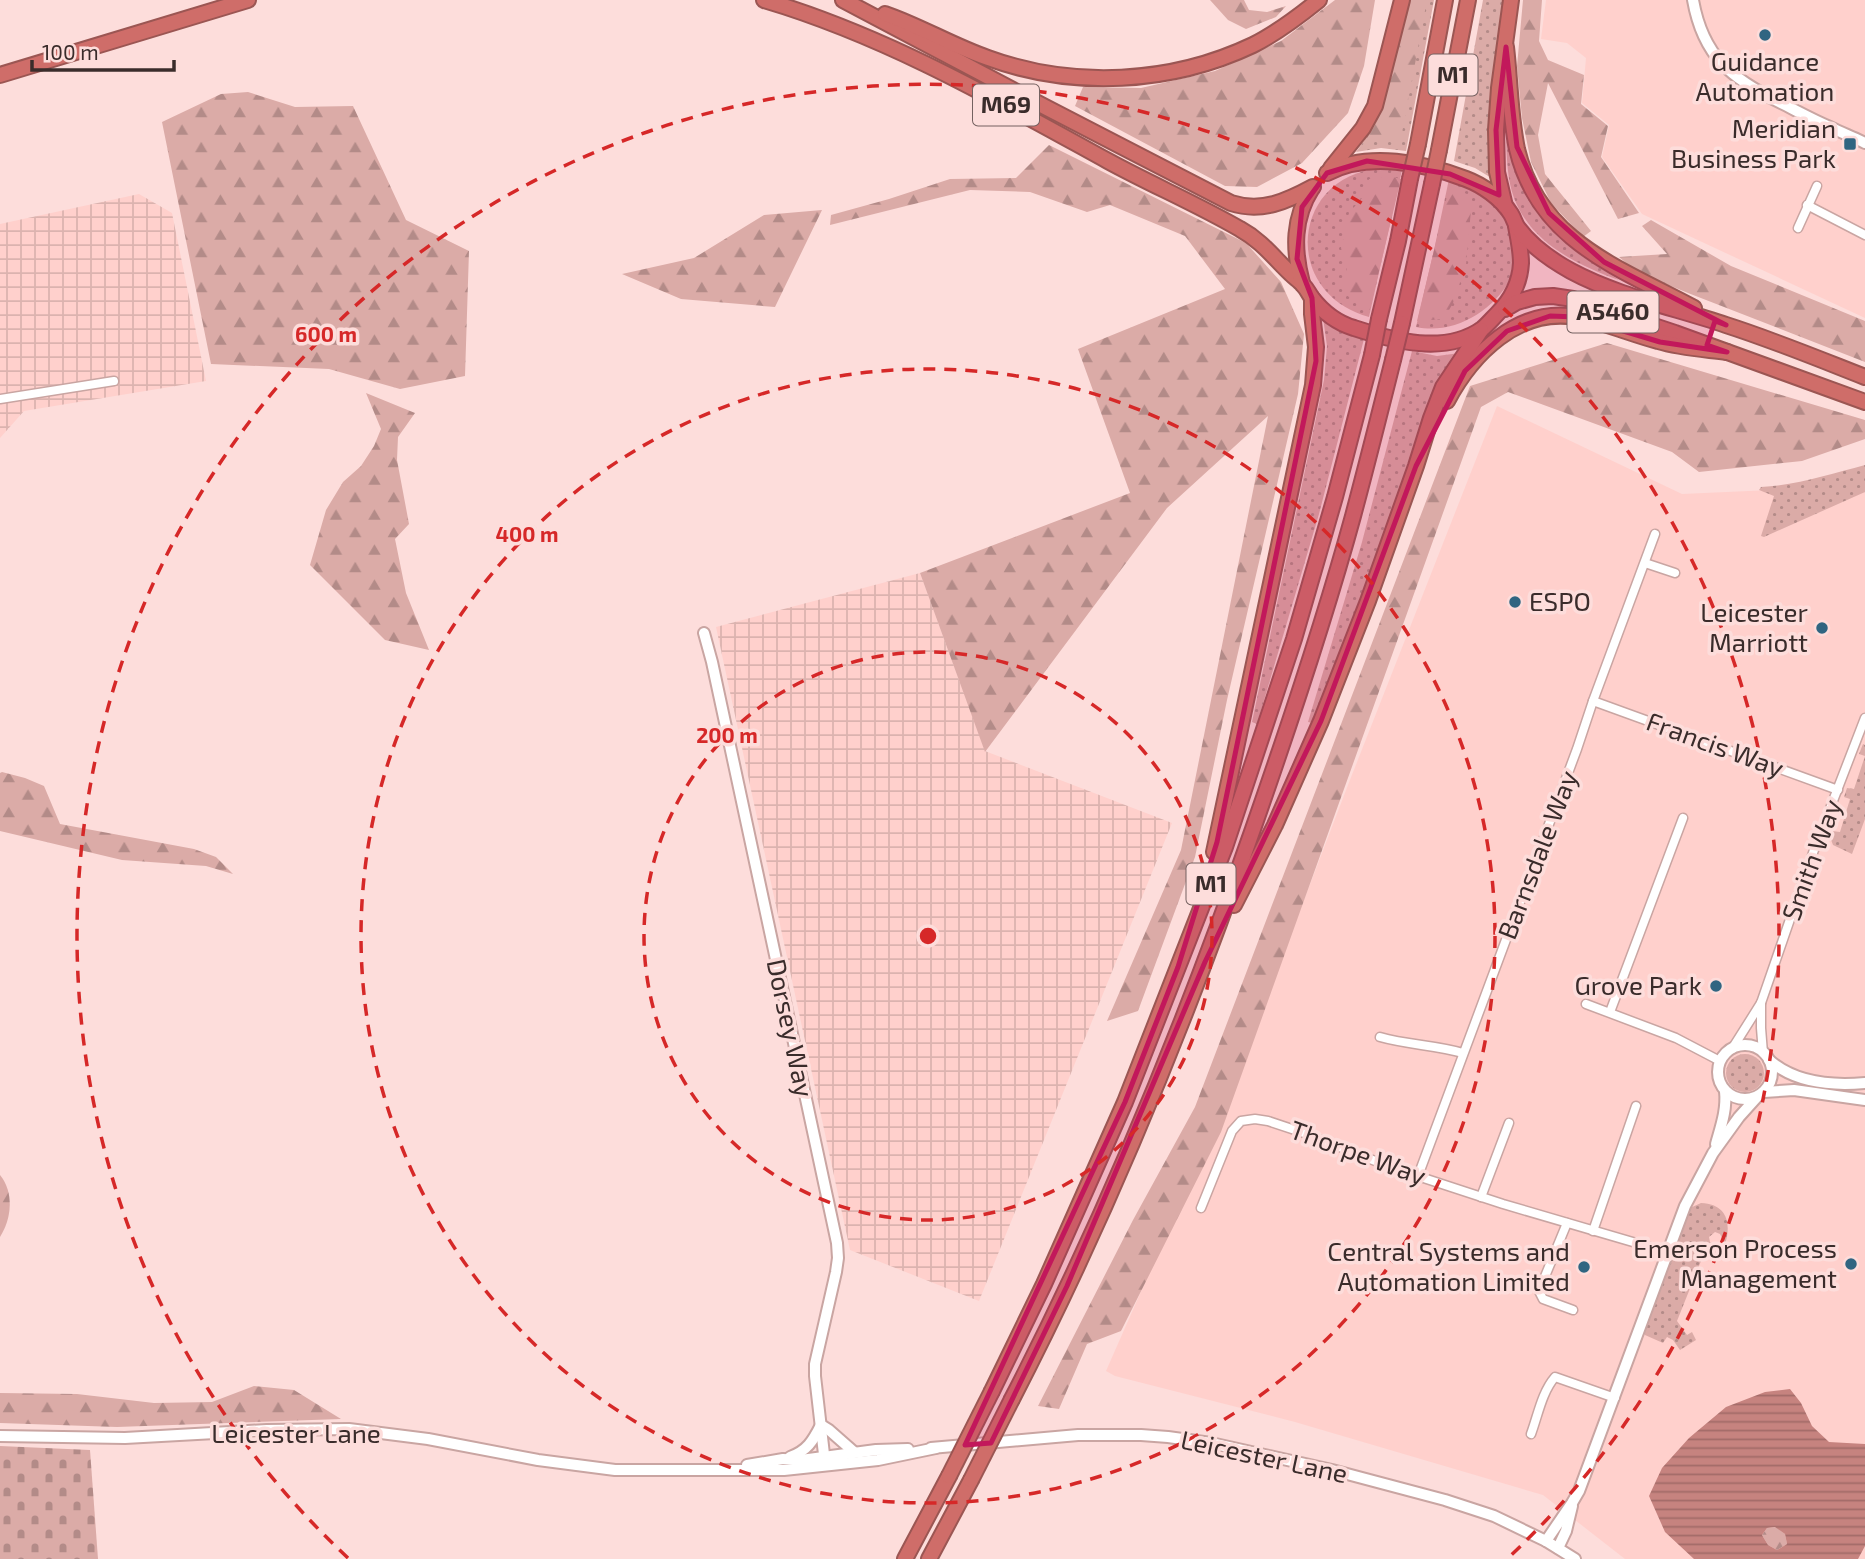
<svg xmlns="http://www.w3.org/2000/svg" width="1865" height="1559" font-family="'Exo 2',sans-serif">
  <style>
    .built { fill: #ffd0cc }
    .industrial { fill: url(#industrial-grid) }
    .grass { fill: url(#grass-dots) }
    .forest { fill: url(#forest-firs) }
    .cemetery { fill: url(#cemetery-stones) }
    .water { fill: url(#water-rules); fill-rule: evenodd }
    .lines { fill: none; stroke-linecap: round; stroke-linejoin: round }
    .street-casing { stroke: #c9a5a2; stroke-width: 11 }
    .secondary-casing { stroke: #c9a5a2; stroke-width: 14 }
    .highway-casing { stroke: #9b5653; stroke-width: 18 }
    .street { stroke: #fff; stroke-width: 8 }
    .secondary { stroke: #fff; stroke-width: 10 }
    .highway { stroke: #cf6d69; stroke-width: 14 }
    .highway-bridge-casing { stroke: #9b5653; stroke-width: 18; stroke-linecap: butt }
    .highway-bridge { stroke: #cf6d69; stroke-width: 14 }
    .marked { fill: #c2185b; fill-opacity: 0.2; stroke: #c2185b; stroke-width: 5; stroke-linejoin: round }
    .ring { fill: none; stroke: #d62828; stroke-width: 3.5; stroke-dasharray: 12 9 }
    .poi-dot { fill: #306581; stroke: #fddddb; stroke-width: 2.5 }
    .labels { text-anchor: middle; stroke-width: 7; stroke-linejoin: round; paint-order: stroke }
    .shield { fill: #fddddb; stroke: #746160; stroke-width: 2 }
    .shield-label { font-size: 24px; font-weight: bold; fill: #3a2c2b }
    .poi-label { font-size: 26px; fill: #3a2c2b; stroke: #fddddb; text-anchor: end }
    .street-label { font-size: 26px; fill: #3a2c2b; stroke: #fddddb }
    .centre { fill: #d62828; stroke: #fddddb; stroke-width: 3.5 }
    .ring-label { font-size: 21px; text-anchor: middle; font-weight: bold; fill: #d62828; stroke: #fddddb; stroke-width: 7; stroke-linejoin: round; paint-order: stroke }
  </style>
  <defs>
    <pattern id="industrial-grid" width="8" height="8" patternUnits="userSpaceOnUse" patternTransform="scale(1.75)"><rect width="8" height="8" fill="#ffd0cc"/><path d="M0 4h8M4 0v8" fill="none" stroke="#dbb3af"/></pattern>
    <pattern id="grass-dots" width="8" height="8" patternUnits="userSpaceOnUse" patternTransform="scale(1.75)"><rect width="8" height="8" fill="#dbaba7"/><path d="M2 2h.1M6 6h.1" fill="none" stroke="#b38b88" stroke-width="1.8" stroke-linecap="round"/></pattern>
    <pattern id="forest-firs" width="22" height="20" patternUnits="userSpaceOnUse" patternTransform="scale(1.75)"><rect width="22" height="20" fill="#dbaba7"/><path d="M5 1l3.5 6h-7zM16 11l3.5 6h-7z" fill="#b38b88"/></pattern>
    <pattern id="cemetery-stones" width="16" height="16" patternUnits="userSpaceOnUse" patternTransform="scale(1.75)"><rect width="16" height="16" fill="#dbaba7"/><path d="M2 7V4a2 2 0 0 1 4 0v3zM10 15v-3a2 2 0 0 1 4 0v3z" fill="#b38b88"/></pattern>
    <pattern id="water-rules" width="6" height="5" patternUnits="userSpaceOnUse" patternTransform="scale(1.75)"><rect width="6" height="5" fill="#c6837f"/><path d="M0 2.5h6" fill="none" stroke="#a26b68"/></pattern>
  </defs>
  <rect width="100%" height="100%" fill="#fddddb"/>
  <g class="built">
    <polygon points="1546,0 1865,0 1865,318 1642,214 1602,157 1609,125 1582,103 1586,58 1567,43 1541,39"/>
    <polygon points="1497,406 1682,494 1771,490 1865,478 1865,1559 1625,1559 1543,1495 1295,1422 1115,1376 1106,1371 1242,1062 1348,785"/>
  </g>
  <g class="industrial">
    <polygon points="139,194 172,213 206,381 24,411 0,438 0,224"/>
    <polygon points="920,573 985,751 1172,823 979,1301 850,1250 716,627"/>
  </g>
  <g class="grass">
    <polygon points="1407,0 1434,0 1406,151 1381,148 1356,152 1364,141 1378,116"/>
    <polygon points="1483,0 1505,0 1493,179 1475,168 1454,161"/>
    <path d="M1506,139L1518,177L1531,201L1552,229L1580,255L1619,280C1577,265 1531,243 1514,198C1507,179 1507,159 1506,139Z"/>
    <path d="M1381,168L1402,170L1369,317C1281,293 1290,176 1381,168Z"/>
    <path d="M1449,179C1483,187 1510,212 1513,248C1514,258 1515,270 1510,280C1492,312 1453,335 1416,327L1434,250Z"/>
    <polygon points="1323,318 1343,332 1364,339 1319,514 1257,724 1252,722 1324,380 1327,346"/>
    <polygon points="1412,351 1437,356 1460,353 1440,386 1313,723 1308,722 1362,542"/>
    <path d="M1865,465V492L1764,537L1761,536L1774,496L1759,490L1761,487C1797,485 1831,474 1865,465Z"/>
    <polygon points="1863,744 1865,745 1865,819 1852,854 1833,845 1830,837 1832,831 1840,832 1850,799 1844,797 1847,788 1854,789 1865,756 1859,754"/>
    <circle cx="1745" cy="1073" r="19"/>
    <path d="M1701,1203C1730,1204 1732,1228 1723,1250L1720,1242L1722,1238L1720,1234L1715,1232L1709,1237L1710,1242L1715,1244L1721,1255L1717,1259L1713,1252L1704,1257L1701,1261L1677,1321L1687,1335L1692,1332L1696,1340L1680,1350L1673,1340L1667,1337L1663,1343L1645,1335L1642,1329L1690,1208Z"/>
  </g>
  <g class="forest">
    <polygon points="1210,0 1244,0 1249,10 1267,12 1286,6 1276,17 1246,29 1228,20"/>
    <polygon points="1335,0 1375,0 1364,66 1348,113 1302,163 1257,187 1225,186 1075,106 1083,87 1141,88 1215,71 1281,41"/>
    <polygon points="1408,0 1427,0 1401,138 1367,139 1382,105"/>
    <polygon points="1523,0 1542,0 1539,41 1548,60 1584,75 1581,104 1608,126 1601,157 1639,213 1618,219 1548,83 1538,135 1545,174 1591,231 1583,237 1551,203 1531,162 1522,118 1517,66"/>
    <polygon points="248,92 295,107 353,106 406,220 469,251 465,376 400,389 329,369 211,364 162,122 221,94"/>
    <polygon points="1049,145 1246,243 1281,282 1304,334 1298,394 1227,700 1195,857 1138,1011 1107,1021 1181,850 1268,416 1167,508 985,752 920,573 1130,493 1078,349 1225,289 1185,236 1110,205 1087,212 1030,192 970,190 830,225 831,215 889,199 950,179 1016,178"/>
    <polygon points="1389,176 1401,179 1369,313 1343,292 1347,266 1341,248 1349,213 1362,198 1369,179"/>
    <polygon points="1449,188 1467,194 1471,210 1466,265 1453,303 1444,319 1417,321"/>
    <polygon points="822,210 775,307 681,299 622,274 694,258 764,215"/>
    <polygon points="1651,220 1731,266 1865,321 1865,362 1688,293 1637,272 1619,257 1667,254 1642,226"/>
    <polygon points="1607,343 1865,420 1865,439 1802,461 1699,472 1672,452 1508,392 1481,407 1221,1132 1121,1331 1087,1344 1059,1409 1038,1406 1133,1220 1195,1107 1470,386"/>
    <polygon points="366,393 415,413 398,437 397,460 409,524 395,539 406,593 429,650 385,640 310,565 326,510 343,482 361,466 374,446 381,429"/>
    <polygon points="2,772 25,778 44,786 60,824 194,849 216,857 233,874 206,866 122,860 0,831 0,773"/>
    <path d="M0,1175C14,1192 12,1218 0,1237Z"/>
    <polygon points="254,1386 294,1390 341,1419 117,1427 0,1423 0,1393 77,1394 154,1403 212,1402"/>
    <polygon points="1776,1527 1785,1534 1787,1544 1777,1550 1768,1545 1762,1535 1767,1528"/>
  </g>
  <polygon class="cemetery" points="0,1446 90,1450 98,1559 0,1559"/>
  <path class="water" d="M1790,1389L1801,1403L1812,1426L1829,1442L1865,1444V1546L1858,1559H1694L1665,1532L1649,1496L1662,1468L1689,1438L1726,1407L1765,1392ZM1775,1527L1785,1534L1787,1544L1777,1550L1768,1545L1762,1535L1767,1528Z"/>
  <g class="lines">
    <g class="street-casing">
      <g id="street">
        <polyline points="1807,205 1865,235"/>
        <polyline points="1798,228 1817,186"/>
        <polyline points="0,399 114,381"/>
        <polyline points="1645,563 1675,573"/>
        <polyline points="1593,701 1838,790"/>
        <polyline points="1761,1003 1761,1028 1763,1053"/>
        <polyline points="1586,1004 1676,1038 1720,1061"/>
        <polyline points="1610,1012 1683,818"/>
        <path d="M1380,1037C1408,1045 1436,1045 1463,1053"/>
        <polyline points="1732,1049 1761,1003 1814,850 1865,718"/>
        <polyline points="1418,1176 1577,749 1593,701 1655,534"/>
        <polyline points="1481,1197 1509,1123"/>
        <polyline points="1201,1208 1232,1131 1241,1121 1255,1119 1268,1121 1304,1133 1393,1168 1503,1204 1667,1252"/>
        <polyline points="1567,1223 1539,1291 1543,1299 1573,1310"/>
        <polyline points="1593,1231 1636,1106"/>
        <path d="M1531,1434C1538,1415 1542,1392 1555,1377L1615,1398"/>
      </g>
    </g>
    <g class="secondary-casing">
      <g id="secondary">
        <path d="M1693,0C1703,57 1732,79 1781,103C1797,111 1813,120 1830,127C1842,133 1853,137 1865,143"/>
        <polyline points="704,633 712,662 837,1243 838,1258 836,1272 815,1364 815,1376 825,1463"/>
        <circle cx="1745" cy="1072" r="27"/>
        <path d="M1769,1060C1795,1083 1832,1086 1865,1083"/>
        <polyline points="1764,1092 1794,1090 1865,1100"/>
        <path d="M1716,1144C1721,1126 1727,1110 1725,1091"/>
        <polyline points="821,1425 829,1430 854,1452"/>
        <polyline points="0,1436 125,1438 267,1430 349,1429 428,1439 538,1460 615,1470 784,1470 878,1460 936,1448"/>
        <polyline points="931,1448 1078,1435 1141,1435 1168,1437 1211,1443 1332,1470 1445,1500 1494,1516 1546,1541 1575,1559"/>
        <path d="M790,1457C807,1451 813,1441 821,1425"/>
        <polyline points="747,1465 783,1459 801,1460 876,1450 908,1449"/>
        <polyline points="1546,1541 1572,1503 1579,1491 1685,1206 1713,1153 1739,1117 1757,1097"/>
        <polyline points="1558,1548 1566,1531 1572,1506"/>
      </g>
    </g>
    <g class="highway-casing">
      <g id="highway">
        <path d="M764,0C886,36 997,100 1108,161C1152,185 1197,204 1240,229C1262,241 1274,258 1291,274C1295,278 1300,281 1303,285C1307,289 1309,294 1312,298C1323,312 1337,323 1354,328C1394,341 1445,355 1482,329C1487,325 1492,319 1497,314C1511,300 1520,283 1521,263C1521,250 1518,238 1516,226"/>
        <path d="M843,0L1047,108L1231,203C1262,213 1287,201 1313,187"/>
        <path d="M885,14C920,26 953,46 988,58C1073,89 1171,84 1253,45C1277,33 1298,17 1319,0"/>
        <path d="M1506,47C1510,81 1510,116 1517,149C1539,242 1620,268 1694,308"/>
        <polyline points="0,75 248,0"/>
        <polyline points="1418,144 1445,0"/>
        <polyline points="1439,150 1468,0"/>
        <polyline points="1331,168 1363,128 1375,106 1402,0"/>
        <path d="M1327,173C1368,151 1424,163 1466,179C1482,185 1501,198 1511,214C1514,219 1515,224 1518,228C1532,247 1551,260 1571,271C1617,296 1676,308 1726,325C1773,340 1819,359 1865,377"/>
        <polyline points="1505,206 1497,172 1496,130 1499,88 1511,0"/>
        <path d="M1302,283C1293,249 1293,218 1312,188"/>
        <polyline points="1505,309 1517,302 1535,297 1553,296 1573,299 1675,333 1865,402"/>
        <polyline points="1379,319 1398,241 1410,179"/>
        <polyline points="1402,323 1432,184"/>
        <path d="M1447,401C1472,354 1518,307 1576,317C1604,322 1631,334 1658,341C1681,348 1704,349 1727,352"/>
        <polyline points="1214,852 1313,385 1316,347 1312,314 1312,298"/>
        <polyline points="1234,905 1275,825 1321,721 1368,601 1416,466 1431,418 1443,387 1481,330"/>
        <polyline points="992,1391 1044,1284 1125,1102 1225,847 1294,639 1335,497 1372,355"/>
        <path d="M1012,1399C1107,1215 1185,1024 1253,829C1289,726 1324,622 1353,516C1367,464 1380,412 1393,360"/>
        <polyline points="905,1559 949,1476"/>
        <polyline points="929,1559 971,1480"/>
      </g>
    </g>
    <use href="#street" class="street"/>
    <use href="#secondary" class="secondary"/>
    <use href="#highway" class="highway"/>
    <g class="highway-bridge-casing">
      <g id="highway-bridge">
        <polyline points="1410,179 1418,144"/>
        <polyline points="1432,184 1439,150"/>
        <polyline points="1372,355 1379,319"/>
        <polyline points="1393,360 1402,323"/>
        <polyline points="949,1476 992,1391"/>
        <polyline points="971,1480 1012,1399"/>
      </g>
    </g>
    <use href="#highway-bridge" class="highway-bridge"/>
  </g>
  <path class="marked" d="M1506,47L1517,147L1549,213L1604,262L1726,325L1715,321L1707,345L1727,352L1660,342L1577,317L1550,316L1507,331L1465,371L1416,466L1321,721L1205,962L1067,1286L991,1443L965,1445L1125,1102L1178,967L1217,842L1316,361L1312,298L1297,259L1302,207L1327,173L1367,161L1450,174L1499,195L1496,130Z"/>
  <g class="ring">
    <circle cx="928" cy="936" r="284"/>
    <circle cx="928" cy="936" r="567"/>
    <path d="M348 1558A851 851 0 1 1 1508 1558"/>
  </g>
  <g class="poi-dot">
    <circle cx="1765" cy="35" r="7"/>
    <rect x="1843" y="137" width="14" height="14" rx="3.5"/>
    <circle cx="1515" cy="602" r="7"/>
    <circle cx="1822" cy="628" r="7"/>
    <circle cx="1716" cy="986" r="7"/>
    <circle cx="1851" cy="1264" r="7"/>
    <circle cx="1584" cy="1267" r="7"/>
  </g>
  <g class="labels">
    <g class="shield">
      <rect x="1428.5" y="54.5" width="49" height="41" rx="5"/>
      <rect x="973" y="84.5" width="66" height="41" rx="5"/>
      <rect x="1567.5" y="291.5" width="91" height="41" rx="5"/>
      <rect x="1186.5" y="863.5" width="49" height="41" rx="5"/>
    </g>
    <g class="shield-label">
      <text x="1453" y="83">M1</text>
      <text x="1006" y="113">M69</text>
      <text x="1613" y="320">A5460</text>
      <text x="1211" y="892">M1</text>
    </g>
    <g class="poi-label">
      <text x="1765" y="71" text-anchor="middle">Guidance<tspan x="1765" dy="30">Automation</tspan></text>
      <text x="1836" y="138">Meridian<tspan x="1836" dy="30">Business Park</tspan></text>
      <text x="1529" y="611" text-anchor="start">ESPO</text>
      <text x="1808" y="622">Leicester<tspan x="1808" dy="30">Marriott</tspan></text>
      <text x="1702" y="995">Grove Park</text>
      <text x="1837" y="1258">Emerson Process<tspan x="1837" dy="30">Management</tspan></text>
      <text x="1570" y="1261">Central Systems and<tspan x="1570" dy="30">Automation Limited</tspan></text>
    </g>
    <g class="street-label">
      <text transform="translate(1715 745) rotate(20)" y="9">Francis Way</text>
      <text transform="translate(1538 855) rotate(-69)" y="9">Barnsdale Way</text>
      <text transform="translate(1812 860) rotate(-70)" y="9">Smith Way</text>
      <text transform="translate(790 1028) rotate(78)" y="9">Dorsey Way</text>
      <text transform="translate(1358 1153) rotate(20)" y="9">Thorpe Way</text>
      <text x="296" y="1443">Leicester Lane</text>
      <text transform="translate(1264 1457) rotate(12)" y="9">Leicester Lane</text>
    </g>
  </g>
  <circle cx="928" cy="936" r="10" class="centre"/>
  <g class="ring-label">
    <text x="326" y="342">600 m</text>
    <text x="527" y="542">400 m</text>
    <text x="727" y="743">200 m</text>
  </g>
  <path d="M32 60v10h142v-10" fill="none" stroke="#3a2c2b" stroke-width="3.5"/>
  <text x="42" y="60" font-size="21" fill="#3a2c2b" stroke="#fddddb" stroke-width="5" paint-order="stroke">100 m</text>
</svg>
